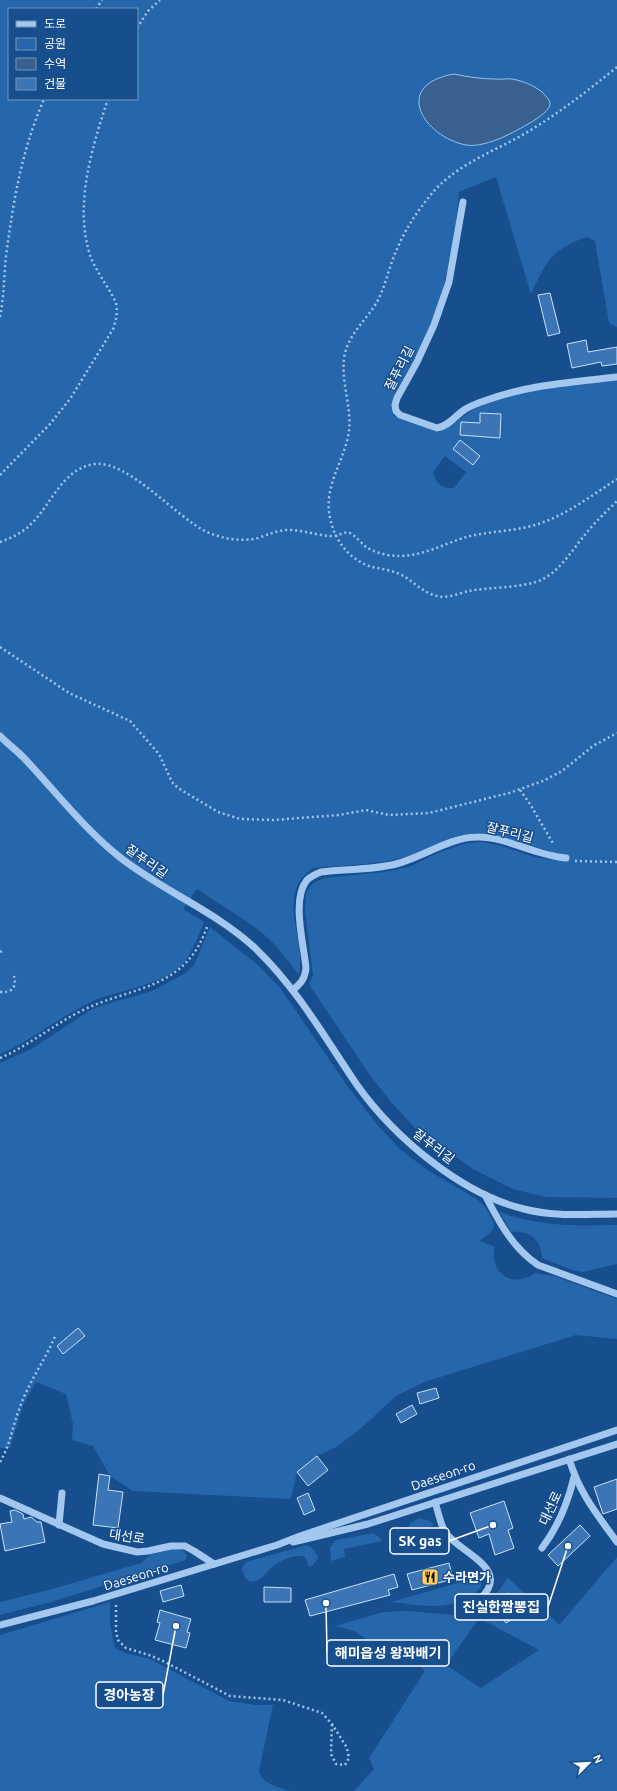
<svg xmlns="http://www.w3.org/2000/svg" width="617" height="1791" font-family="Ubuntu,'Noto Sans KR',sans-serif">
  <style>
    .green { fill: #2666ab; fill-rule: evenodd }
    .water { fill: #38618f; stroke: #95c3f2 }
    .building { fill: #3b75b5; stroke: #c9e1fb }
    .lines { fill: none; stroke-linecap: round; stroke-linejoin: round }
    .path { stroke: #a3c7ef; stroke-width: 2.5; stroke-dasharray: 2 3; stroke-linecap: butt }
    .minor { stroke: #a3c7ef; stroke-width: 7 }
    .labels { text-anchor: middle; stroke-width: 3; stroke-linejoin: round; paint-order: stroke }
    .street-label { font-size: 13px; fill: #fff; stroke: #174e8e }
    .poi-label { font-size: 13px; font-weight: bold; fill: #fff; stroke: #174e8e; text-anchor: start }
    .leader { fill: none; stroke: #fff; stroke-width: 1.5 }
    .callout-dot { fill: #fff; stroke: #174e8e; stroke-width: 1.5 }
    .callout { fill: #174e8e; stroke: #fff; stroke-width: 1.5 }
    .callout-label { font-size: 14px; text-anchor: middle; font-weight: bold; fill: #fff }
  </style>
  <rect width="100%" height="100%" fill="#174e8e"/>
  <g class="green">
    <path d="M0,0H617V327L609,323L595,241L587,237C551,249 546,262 531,294L496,177L459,192C455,243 445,298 422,345C415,359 393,393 392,408C392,411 393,413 394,416L438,432C455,426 467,411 485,403C527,387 573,385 617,380V1198L546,1197L513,1189L473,1169L415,1128L390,1101L367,1071L312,989L309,983L313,976L305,911L306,893L313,883L324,878L384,872L409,867L440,852L467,843L482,842L498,845L534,857L565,862C552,850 541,848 524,844C510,840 494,834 480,833C452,832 425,853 398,859C370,865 342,865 313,868C274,894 307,939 299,975C289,962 279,948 267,937C246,919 220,905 197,889L183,909L204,922C199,935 194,948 186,960C166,985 123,989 95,1000C89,1003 82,1007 76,1010C50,1024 27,1043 0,1054ZM9,9H137V99H9ZM445,456L466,472L454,488C442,489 436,484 433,472Z"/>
    <path d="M210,927L258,965L281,989L346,1084L379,1127L401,1150L426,1169L478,1200L485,1207L494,1223L493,1230L480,1241L495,1247C489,1274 513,1289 535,1273L554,1276L617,1299V1339L576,1335L424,1382L396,1396L359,1430L336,1447L317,1456L297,1472L291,1499L133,1491L110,1476L93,1446L72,1440L73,1424L66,1394L36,1382L23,1405L10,1448H0V1063L33,1048L89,1011L100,1006L152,991L184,974L194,965Z"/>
    <path d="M499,1212C540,1226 574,1226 617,1225V1264L582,1272L572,1270L542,1258C541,1240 530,1230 511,1232Z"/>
    <polygon points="419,1518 430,1521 434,1525 408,1534 410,1524"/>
    <polygon points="373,1533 379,1537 382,1541 344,1549 345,1557 331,1561 330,1547 336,1540"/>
    <path d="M307,1545C313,1548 316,1551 318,1558L313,1565L309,1567L305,1557C295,1553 278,1561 270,1569C266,1573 262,1579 256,1581C247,1584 243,1576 242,1568L246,1562Z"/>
    <polygon points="173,1549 184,1551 187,1556 186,1560 51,1602 0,1615 0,1602 56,1588 141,1563 150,1555"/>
    <path d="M617,1557V1791H354L374,1769L369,1758L425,1671L411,1657L378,1647L354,1631L335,1626L383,1612L406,1611L479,1617L508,1578L525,1594L530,1596L559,1625ZM479,1618L539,1650L481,1688L446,1665Z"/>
    <path d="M479,1570L482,1576L481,1587C458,1613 422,1606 391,1602L475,1578L479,1576Z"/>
    <path d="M110,1602V1623L115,1648L125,1653L150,1659L229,1701L255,1705H273L259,1771C260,1783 279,1787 289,1791H0V1635Z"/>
  </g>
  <path class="water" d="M454,74C468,77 482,79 496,79C501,80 507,78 512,79C523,81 533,85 542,92C545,95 550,100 550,104C550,115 510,134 501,138C491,142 477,147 466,145C424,137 391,85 454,74Z"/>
  <g class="building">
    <polygon points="550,293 560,333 548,336 538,295"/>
    <polygon points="586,340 588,352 617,347 617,364 602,366 601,362 572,368 567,344"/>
    <polygon points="480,413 501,414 500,438 460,435 461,422 480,423"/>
    <polygon points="460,440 480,456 473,465 453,449"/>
    <polygon points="78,1328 85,1336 63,1354 57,1346"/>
    <polygon points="436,1388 439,1398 420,1404 417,1393"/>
    <polygon points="412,1405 417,1414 401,1423 396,1414"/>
    <polygon points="317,1456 328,1470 308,1486 297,1472"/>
    <polygon points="99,1474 110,1476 108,1490 123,1492 118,1528 93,1525"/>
    <polygon points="617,1479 617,1509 603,1514 594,1487"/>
    <polygon points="308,1493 315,1510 304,1515 297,1498"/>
    <polygon points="504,1501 513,1528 508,1530 514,1548 495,1555 489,1534 479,1538 470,1513"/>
    <polygon points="15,1510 23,1514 24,1519 31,1517 37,1522 41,1522 45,1542 5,1551 0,1524 12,1522 10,1511"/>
    <polygon points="580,1525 590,1536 558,1566 548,1555"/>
    <polygon points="449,1563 453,1579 412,1590 407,1574"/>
    <polygon points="394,1574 398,1587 388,1590 390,1595 310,1616 305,1600"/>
    <polygon points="181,1585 184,1596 163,1602 160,1591"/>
    <polygon points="264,1587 291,1588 291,1602 264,1602"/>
    <polygon points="508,1593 521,1613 506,1623 492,1603"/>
    <polygon points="160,1610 191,1619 187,1632 190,1633 186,1648 155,1640 160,1623 157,1622"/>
  </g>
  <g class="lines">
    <g class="path">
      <polyline points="96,9 102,0"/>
      <polyline points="137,28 148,11 160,0"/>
      <path d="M617,67C590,89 563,110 534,128C498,151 455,163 429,197C416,213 405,230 397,249C389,266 386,285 377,302C367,319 350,333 345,353C339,381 354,409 348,437C341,467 322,490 331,522C336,542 350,559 369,566C378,569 388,569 397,573C411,578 422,593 437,596C448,599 459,593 469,591C489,587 527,588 543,579C562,569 574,547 588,531C597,520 607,511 617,501"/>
      <path d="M0,317C4,297 4,276 6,256C14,198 21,153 44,99"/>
      <path d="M0,475L50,424L70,399L113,329C116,320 118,313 116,303C109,287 96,272 90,255C74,205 92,147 108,99"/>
      <path d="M0,542C11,538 22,533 30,525C51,506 62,468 95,464C128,460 177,518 207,532C223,539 241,542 258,538C270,534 280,529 292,530C306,531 320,536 333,536C339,536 344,531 350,533C356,536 361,543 366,547C375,553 389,556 399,556C422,556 442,545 463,538C486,531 511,532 535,525C565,516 591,496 617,479"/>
      <polyline points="0,647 69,693 130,721 159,754 172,782 178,788 218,812 240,819 274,820 339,815 366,810 389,815 429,813 509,793 543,781 562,771 593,746 617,733"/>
      <polyline points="520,790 530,804 554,845"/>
      <polyline points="575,861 617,862"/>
      <polyline points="0,952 2,951"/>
      <path d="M0,992C12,993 17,987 14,976"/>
      <path d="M0,1058C28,1046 52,1026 79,1012C132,985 186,992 208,924"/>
      <path d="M0,1462C11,1443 12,1427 20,1407C29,1381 46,1359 56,1334"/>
      <polyline points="116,1605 116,1632 118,1640 126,1648 149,1655 163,1661 230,1696 283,1700 322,1713 332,1724 347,1748 349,1758 345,1765 336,1764 331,1754 332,1724"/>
    </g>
    <g class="minor">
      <path d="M463,202L449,282L434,325L417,362L397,398L395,405L396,411L400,415L437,428C449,426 455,416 464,410C470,406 478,403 484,401C527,385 572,382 617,377"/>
      <path d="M0,736C8,744 16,750 24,758C55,791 82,826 117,855C160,890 214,910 255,948C297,988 325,1038 357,1085C394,1137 461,1194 524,1209C554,1217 586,1214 617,1214"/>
      <path d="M293,990C301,983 305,979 306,968C304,945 291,899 307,880C311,876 316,874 321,872C346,869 372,870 396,864C423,857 450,837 477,837C504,836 537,856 566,858"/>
      <path d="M485,1195C499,1222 512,1247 538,1265L617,1294"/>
      <path d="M569,1459C580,1494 596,1513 617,1542"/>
      <polyline points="0,1498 103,1544 137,1552 148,1551 171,1546 185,1546 194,1551 214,1564"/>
      <path d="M435,1502C438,1511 440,1523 445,1532C459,1553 513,1568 480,1599"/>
      <polyline points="59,1525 62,1493"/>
      <polyline points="293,1542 368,1524 617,1444"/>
      <path d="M542,1548C558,1527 568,1502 574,1477"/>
      <polyline points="0,1625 93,1601 277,1545 300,1536 617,1430"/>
    </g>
  </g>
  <defs>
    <g id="restaurant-square" transform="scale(0.9)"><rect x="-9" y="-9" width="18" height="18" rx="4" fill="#ffcd61" stroke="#174e8e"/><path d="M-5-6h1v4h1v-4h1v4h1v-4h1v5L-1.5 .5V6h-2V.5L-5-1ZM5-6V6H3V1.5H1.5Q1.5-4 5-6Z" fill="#111"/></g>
  </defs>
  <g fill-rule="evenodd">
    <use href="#restaurant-square" x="430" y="1577"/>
  </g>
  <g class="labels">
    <g class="street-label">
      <text transform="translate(399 368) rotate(-63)" y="5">잘푸리길</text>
      <text transform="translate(510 832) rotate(14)" y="5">잘푸리길</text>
      <text transform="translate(147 861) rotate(35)" y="5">잘푸리길</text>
      <text transform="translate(434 1146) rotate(37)" y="5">잘푸리길</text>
      <text transform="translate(443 1475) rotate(-19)" y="5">Daeseon-ro</text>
      <text transform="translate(550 1508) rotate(-65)" y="5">대선로</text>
      <text transform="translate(127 1536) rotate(9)" y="5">대선로</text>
      <text transform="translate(136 1576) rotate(-17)" y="5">Daeseon-ro</text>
    </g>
    <g class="poi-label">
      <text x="443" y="1582">수라면가</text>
    </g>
  </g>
  <path class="leader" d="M493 1525L449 1541M568 1546L548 1607M326 1603L327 1653M176 1626L163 1695"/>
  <g class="callout-dot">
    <circle cx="493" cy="1525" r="4"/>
    <circle cx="568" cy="1546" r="4"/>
    <circle cx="326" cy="1603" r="4"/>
    <circle cx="176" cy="1626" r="4"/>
  </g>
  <g class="callout">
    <rect x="390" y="1528" width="59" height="26" rx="4"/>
    <rect x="455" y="1594" width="93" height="26" rx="4"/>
    <rect x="327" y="1640" width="122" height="26" rx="4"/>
    <rect x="96" y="1682" width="67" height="26" rx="4"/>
  </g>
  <g class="callout-label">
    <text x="420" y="1546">SK gas</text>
    <text x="501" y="1612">진실한짬뽕집</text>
    <text x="388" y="1658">해미읍성 왕꽈배기</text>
    <text x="129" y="1700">경아농장</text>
  </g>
  <rect x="8" y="8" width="130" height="92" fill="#174e8e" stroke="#7495bb"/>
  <rect x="16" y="21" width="20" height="6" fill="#a3c7ef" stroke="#7495bb"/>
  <text x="44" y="28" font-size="12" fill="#ffffff">도로</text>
  <rect x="16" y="38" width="20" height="12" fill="#2666ab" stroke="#7495bb"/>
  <text x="44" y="48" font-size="12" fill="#ffffff">공원</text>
  <rect x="16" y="58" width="20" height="12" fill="#38618f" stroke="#7495bb"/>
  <text x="44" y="68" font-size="12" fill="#ffffff">수역</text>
  <rect x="16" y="78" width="20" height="12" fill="#3b75b5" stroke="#7495bb"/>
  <text x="44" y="88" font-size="12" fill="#ffffff">건물</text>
  <g transform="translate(589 1763) rotate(66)" stroke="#174e8e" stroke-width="3" paint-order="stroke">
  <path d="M0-3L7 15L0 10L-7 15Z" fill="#ffffff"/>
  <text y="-6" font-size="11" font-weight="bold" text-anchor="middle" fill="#ffffff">N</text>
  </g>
</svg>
